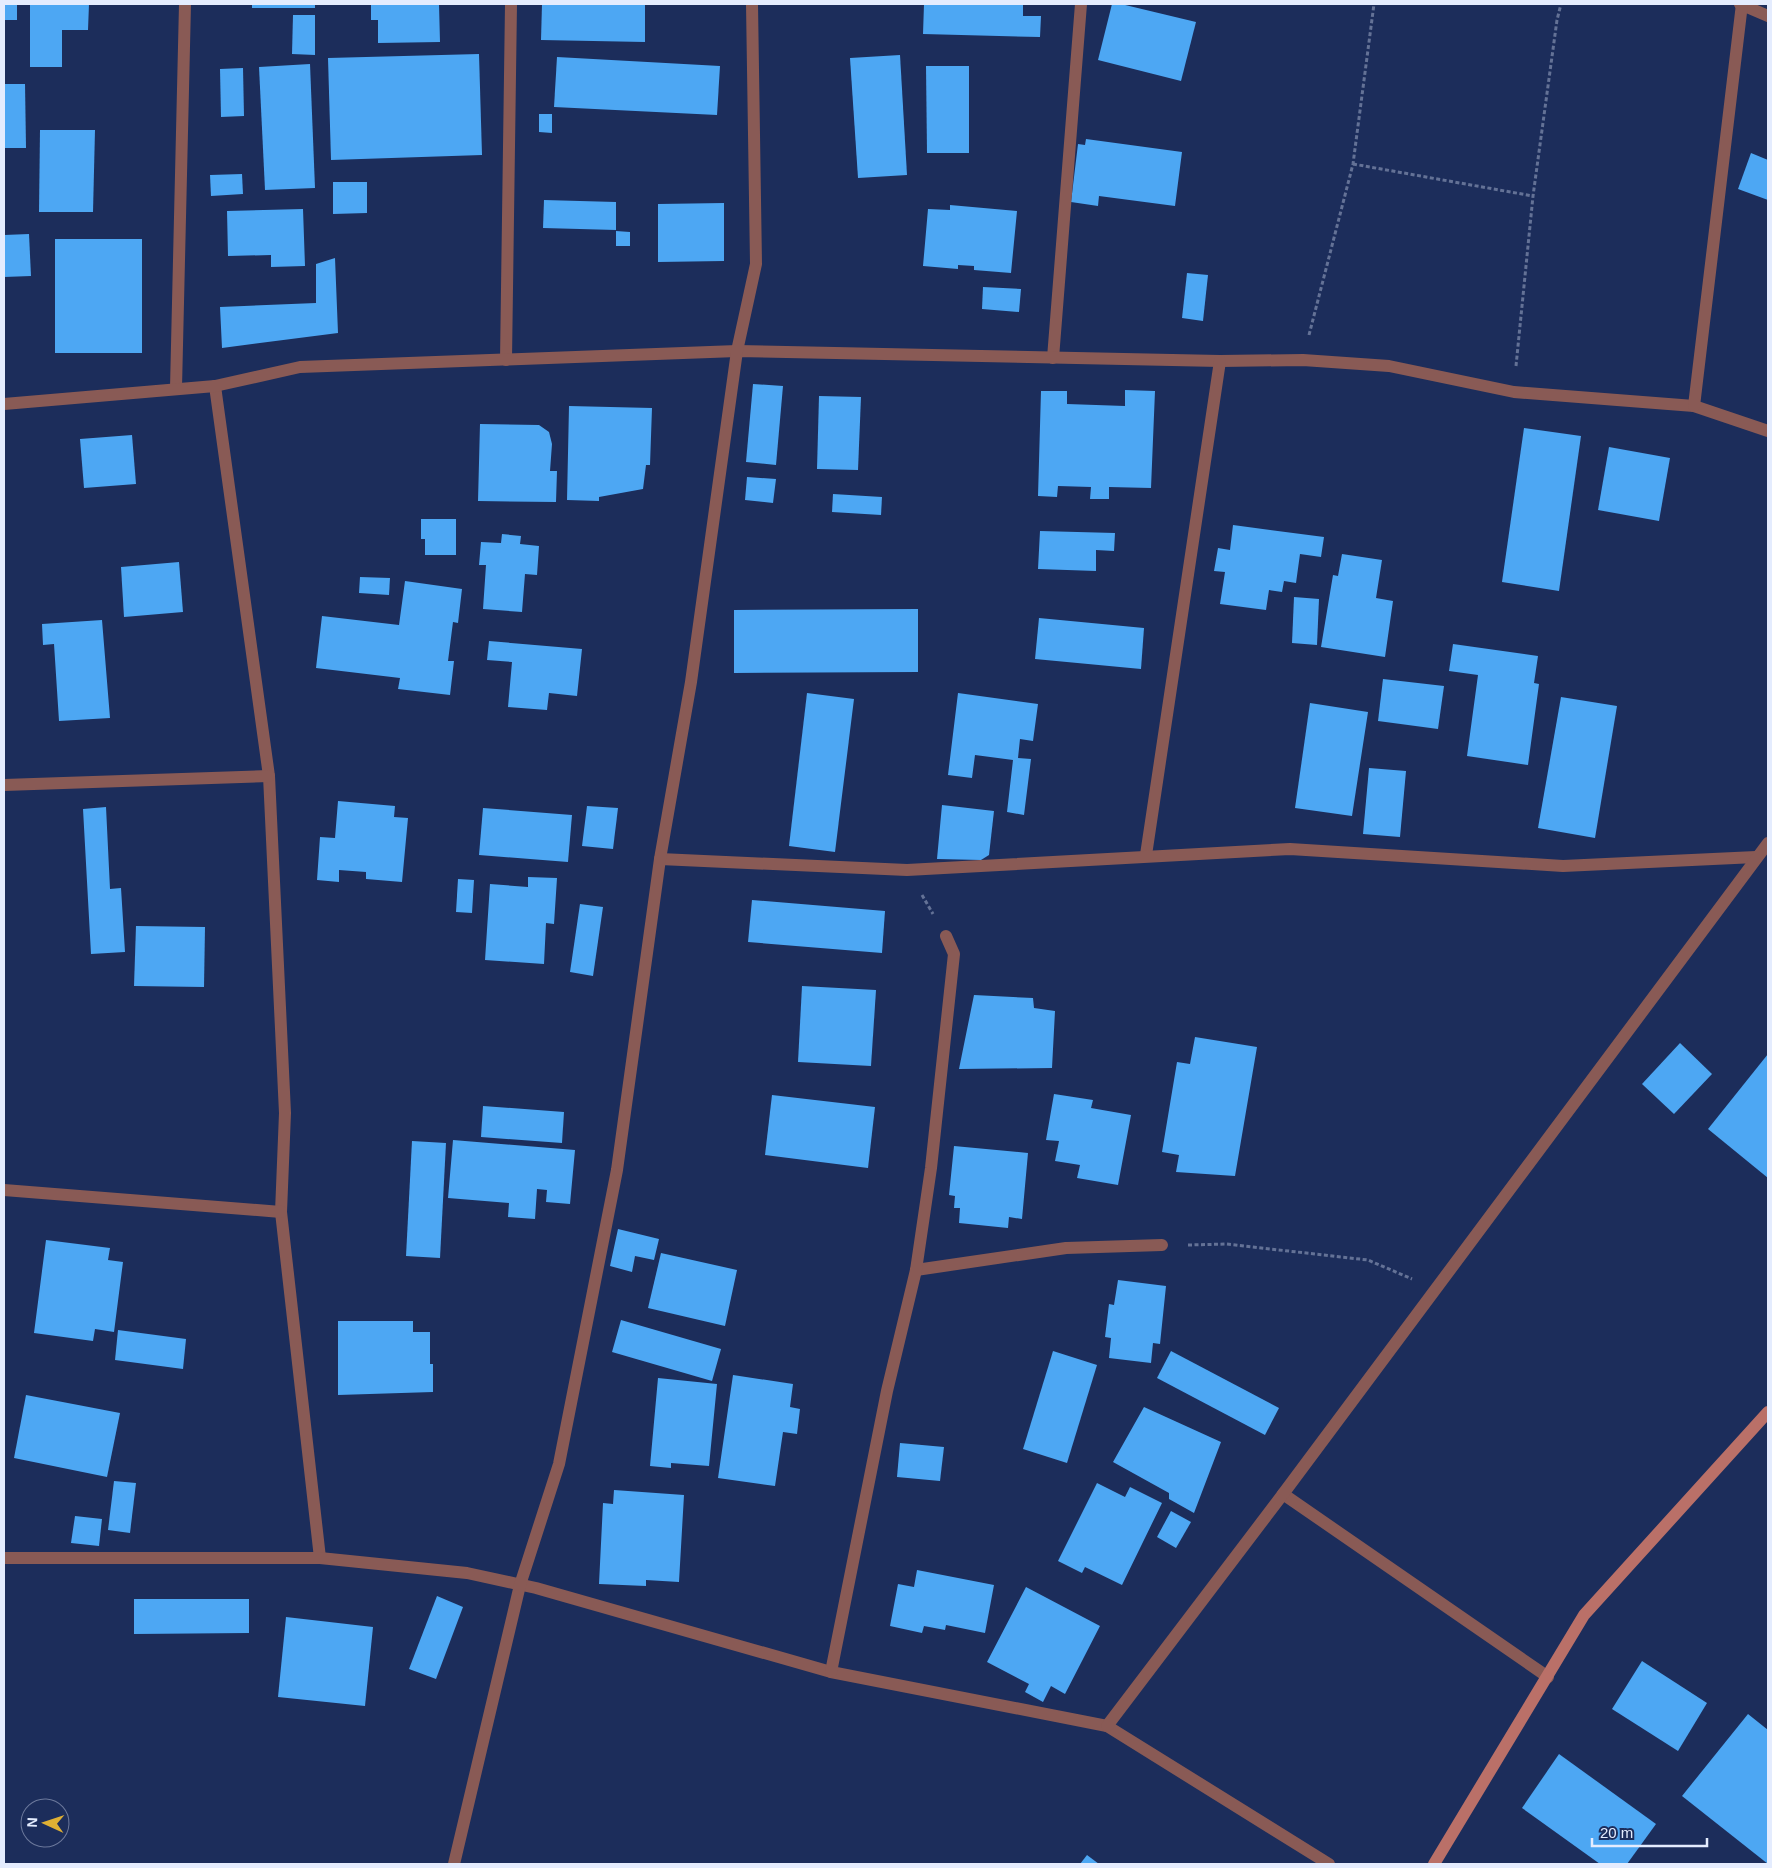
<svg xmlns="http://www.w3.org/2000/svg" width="1772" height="1868" font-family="Arial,sans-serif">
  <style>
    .building { fill: #4da7f3 }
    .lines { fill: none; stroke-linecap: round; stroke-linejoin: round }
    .path { stroke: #647296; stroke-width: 3; stroke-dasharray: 4 2.5; stroke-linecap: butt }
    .street { stroke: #895a55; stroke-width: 12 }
    .secondary { stroke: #ba7068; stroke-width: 12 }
  </style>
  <rect width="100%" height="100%" fill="#1c2d5b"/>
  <g class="building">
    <rect x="4" y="4" width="13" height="16"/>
    <polygon points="30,4 89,4 88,30 62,30 62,67 30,67"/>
    <rect x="252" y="4" width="63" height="4"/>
    <polygon points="371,4 439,4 440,42 378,43 378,20 371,20"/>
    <polygon points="542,4 645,4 645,42 541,40"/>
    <polygon points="924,4 1023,4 1023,16 1041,16 1040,37 923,34"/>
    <polygon points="1112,4 1121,4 1196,22 1181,81 1098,60"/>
    <polygon points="293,15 315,15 315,55 292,54"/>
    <polygon points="479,54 482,155 331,160 328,58"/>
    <polygon points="900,55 907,175 858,178 850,58"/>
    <polygon points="557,57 720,66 717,115 554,107"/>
    <polygon points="310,64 315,188 265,190 259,67"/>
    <polygon points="926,66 969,66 969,153 927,153"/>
    <polygon points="243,68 244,116 221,117 220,69"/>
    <polygon points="4,84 25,84 26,148 4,148"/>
    <polygon points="539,114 552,114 552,133 539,132"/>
    <polygon points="40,130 95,130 93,212 39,212"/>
    <polygon points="1086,139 1182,152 1175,206 1099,196 1098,206 1071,202 1078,144 1085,145"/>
    <polygon points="1751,153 1768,160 1768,200 1738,189"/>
    <polygon points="242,174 243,194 211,196 210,175"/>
    <polygon points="333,182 367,182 367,213 333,214"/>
    <polygon points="544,200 616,202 616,230 543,228"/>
    <polygon points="724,203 724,261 658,262 658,204"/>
    <polygon points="950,205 1017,211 1011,273 974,270 974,266 958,265 958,269 923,266 928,209 950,210"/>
    <polygon points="303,209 305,266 271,267 271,255 228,256 227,211"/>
    <polygon points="616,231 630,232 630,246 616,246"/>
    <polygon points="29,234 31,276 4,277 4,235"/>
    <rect x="55" y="239" width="87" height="114"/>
    <polygon points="335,258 338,333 222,348 220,307 316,303 316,264"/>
    <polygon points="1187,273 1208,275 1203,321 1182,318"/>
    <polygon points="983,287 1021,289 1019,312 982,309"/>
    <polygon points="753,384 783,386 776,465 746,462"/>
    <polygon points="1125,390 1155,391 1151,488 1109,487 1109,499 1090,499 1091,487 1058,486 1057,497 1038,496 1041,391 1067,391 1067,404 1125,406"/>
    <polygon points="819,396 861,397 858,470 817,469"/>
    <polygon points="569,406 652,408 650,465 646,465 643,489 599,497 599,501 567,500"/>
    <polygon points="480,424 539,425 549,432 552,444 550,471 557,471 556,502 478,501"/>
    <polygon points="1524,428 1581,436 1559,591 1502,582"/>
    <polygon points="132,435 136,484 84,488 80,439"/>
    <polygon points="1609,447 1670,458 1659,521 1598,510"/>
    <polygon points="747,477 776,479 773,503 745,500"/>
    <polygon points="833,494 882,497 881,515 832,512"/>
    <polygon points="421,519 456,519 456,555 425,555 425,539 421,539"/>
    <polygon points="1233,525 1324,537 1321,557 1300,554 1296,583 1284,581 1282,592 1269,590 1266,610 1220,604 1225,572 1214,571 1218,548 1230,550"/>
    <polygon points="1040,531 1115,533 1114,551 1096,550 1096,571 1038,569"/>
    <polygon points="502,534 521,536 520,544 539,546 537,575 525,574 522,612 483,609 486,565 479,565 481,542 501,543"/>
    <polygon points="1342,554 1382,560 1376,598 1393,601 1385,657 1321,647 1333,575 1338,576"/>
    <polygon points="179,562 183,612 124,617 121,567"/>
    <polygon points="360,577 390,578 389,595 359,593"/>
    <polygon points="405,581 462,589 458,623 453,622 448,661 454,661 450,695 398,689 400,678 316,668 322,616 399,625"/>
    <polygon points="1294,597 1319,599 1317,645 1292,643"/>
    <polygon points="918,609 918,672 734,673 734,610"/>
    <polygon points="1039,618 1144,628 1141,669 1035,659"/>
    <polygon points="102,620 110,718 59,721 54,644 43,645 42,624"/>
    <polygon points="489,641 582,649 577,696 549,693 547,710 508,707 512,662 487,660"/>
    <polygon points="1453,644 1538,656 1534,683 1539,684 1528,765 1467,756 1478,675 1449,671"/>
    <polygon points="1383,679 1444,686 1438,729 1378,721"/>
    <polygon points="807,693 854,699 835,852 789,846"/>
    <polygon points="958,693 1038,704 1033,741 1020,739 1018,758 1031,759 1024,815 1007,812 1013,760 975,755 972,778 948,775"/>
    <polygon points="1561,697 1617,706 1595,838 1538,828"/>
    <polygon points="1310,703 1368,712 1352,816 1295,808"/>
    <polygon points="1369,768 1406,771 1400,837 1363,834"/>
    <polygon points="338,801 395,806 394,817 408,818 402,882 366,879 366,872 339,870 339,882 317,880 320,837 335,838"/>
    <polygon points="942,805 994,811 989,855 981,860 937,859"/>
    <polygon points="587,806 618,808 613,849 582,846"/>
    <polygon points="106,807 110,889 121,888 125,952 91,954 83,809"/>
    <polygon points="483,808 572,815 568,862 479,855"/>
    <polygon points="528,877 557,878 554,924 546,923 544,964 485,960 490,884 528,887"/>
    <polygon points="458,879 474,880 472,913 456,912"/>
    <polygon points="752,900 885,911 882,953 748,942"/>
    <polygon points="580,904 603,907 593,976 570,972"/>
    <polygon points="136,926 205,927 204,987 134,986"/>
    <polygon points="802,986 876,990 871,1066 798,1062"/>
    <polygon points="974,995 1033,998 1034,1008 1055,1011 1052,1068 959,1069"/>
    <polygon points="1195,1037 1257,1047 1235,1176 1176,1172 1179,1155 1162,1152 1177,1062 1190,1064"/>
    <polygon points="1680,1043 1712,1074 1674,1114 1642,1084"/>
    <polygon points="1768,1054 1768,1178 1708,1129"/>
    <polygon points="1054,1094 1093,1100 1091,1108 1131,1115 1118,1185 1077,1178 1080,1165 1055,1161 1059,1141 1046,1140"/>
    <polygon points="772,1095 875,1107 868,1168 765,1155"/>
    <polygon points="483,1106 564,1112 562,1143 481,1137"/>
    <polygon points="453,1140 575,1150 570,1204 546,1202 547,1190 537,1189 535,1219 508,1217 509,1203 448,1198"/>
    <polygon points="412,1141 446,1143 440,1258 406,1256"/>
    <polygon points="954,1146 1028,1153 1022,1219 1009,1217 1008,1228 959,1223 960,1208 954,1208 955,1196 949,1195"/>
    <polygon points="618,1229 659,1239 654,1260 635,1256 632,1272 610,1266"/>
    <polygon points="46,1240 110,1248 108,1260 123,1262 114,1332 95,1329 93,1341 34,1333"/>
    <polygon points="661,1253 737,1270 725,1326 648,1308"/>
    <polygon points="1118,1280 1166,1286 1160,1344 1153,1343 1151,1363 1109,1358 1111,1338 1105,1337 1109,1304 1114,1305"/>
    <polygon points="621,1320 721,1349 712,1381 612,1352"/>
    <polygon points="338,1321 413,1321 413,1332 430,1332 430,1364 433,1364 433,1392 338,1395"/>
    <polygon points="118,1330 186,1339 183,1369 115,1360"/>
    <polygon points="1053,1351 1097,1365 1067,1463 1023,1449"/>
    <polygon points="1171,1351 1279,1408 1265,1435 1157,1378"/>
    <polygon points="733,1375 793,1384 790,1407 800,1409 797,1434 783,1432 775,1486 718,1478"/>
    <polygon points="658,1378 717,1384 709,1466 671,1463 671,1468 650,1466"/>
    <polygon points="26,1395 120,1413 107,1477 14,1458"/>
    <polygon points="1144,1407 1221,1442 1194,1513 1169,1499 1169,1493 1113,1462"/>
    <polygon points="900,1443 944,1447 940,1481 897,1477"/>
    <polygon points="114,1481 136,1483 130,1533 108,1530"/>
    <polygon points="1097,1483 1125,1497 1130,1487 1162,1503 1122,1585 1085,1567 1082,1573 1058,1561"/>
    <polygon points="614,1490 684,1495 679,1582 646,1580 646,1586 599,1584 603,1503 613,1504"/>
    <polygon points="1171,1511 1191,1522 1176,1548 1157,1537"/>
    <polygon points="75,1516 102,1519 99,1546 71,1543"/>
    <polygon points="917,1570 994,1585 985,1633 946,1625 945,1630 924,1626 922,1633 890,1626 898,1584 914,1587"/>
    <polygon points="1026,1587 1100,1626 1065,1694 1051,1686 1043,1702 1025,1692 1029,1684 987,1662"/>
    <polygon points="437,1596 463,1607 436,1679 409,1669"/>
    <polygon points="134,1599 249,1599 249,1633 134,1634"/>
    <polygon points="286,1617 373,1627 365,1706 278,1697"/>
    <polygon points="1642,1661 1707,1703 1678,1751 1612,1709"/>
    <polygon points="1748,1714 1768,1730 1768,1864 1682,1796"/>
    <polygon points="1559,1754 1656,1824 1627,1864 1600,1864 1522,1808"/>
    <polygon points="1087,1855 1099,1864 1080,1864"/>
  </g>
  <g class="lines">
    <g class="path">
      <polyline points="1353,164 1533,196"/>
      <polyline points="1309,335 1353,164 1374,4"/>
      <polyline points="1516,366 1533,196 1557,20 1561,4"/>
      <polyline points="922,895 933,914"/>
      <polyline points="1188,1245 1226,1244 1368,1260 1412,1279"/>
    </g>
    <g class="street">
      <polyline points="1740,4 1768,16"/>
      <polyline points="1053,358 1081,4"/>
      <polyline points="506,360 511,4"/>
      <polyline points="215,386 269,776 285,1113 281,1212 320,1558"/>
      <polyline points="176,388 185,4"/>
      <polyline points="4,404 215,386 300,367 737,351 1220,361 1303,360 1389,366 1514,392 1694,406 1768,431"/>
      <polyline points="1694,406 1742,4"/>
      <polyline points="4,785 269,776"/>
      <polyline points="1146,855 1220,361"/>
      <polyline points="660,859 907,870 1290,849 1563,866 1756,857"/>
      <polyline points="4,1190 281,1212"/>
      <polyline points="916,1270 1066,1248 1162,1245"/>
      <polyline points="1283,1494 1548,1677"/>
      <polyline points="4,1558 320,1558 467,1573 536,1588 831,1672 1107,1726 1329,1864"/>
      <polyline points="831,1672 887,1391 916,1270 931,1168 954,954 946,936"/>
      <polyline points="1107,1726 1283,1494 1768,843"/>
      <polyline points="454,1864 520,1585 559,1464 617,1170 660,859 691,682 737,351 756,264 752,4"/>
    </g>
    <polyline class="secondary" points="1434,1864 1584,1615 1768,1412"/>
  </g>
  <rect width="1772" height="1868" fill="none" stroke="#e4ecfe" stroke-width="10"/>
  <g transform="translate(45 1823) rotate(273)"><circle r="24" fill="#1c2d5b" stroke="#6c799c"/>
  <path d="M0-4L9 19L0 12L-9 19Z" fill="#dfb034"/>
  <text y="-8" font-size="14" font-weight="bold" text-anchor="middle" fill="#e4ecfe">N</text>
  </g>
  <path d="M1592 1838v8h115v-8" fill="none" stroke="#e4ecfe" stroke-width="2.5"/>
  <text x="1600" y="1838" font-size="15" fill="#e4ecfe" stroke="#1c2d5b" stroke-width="4" paint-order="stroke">20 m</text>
</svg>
